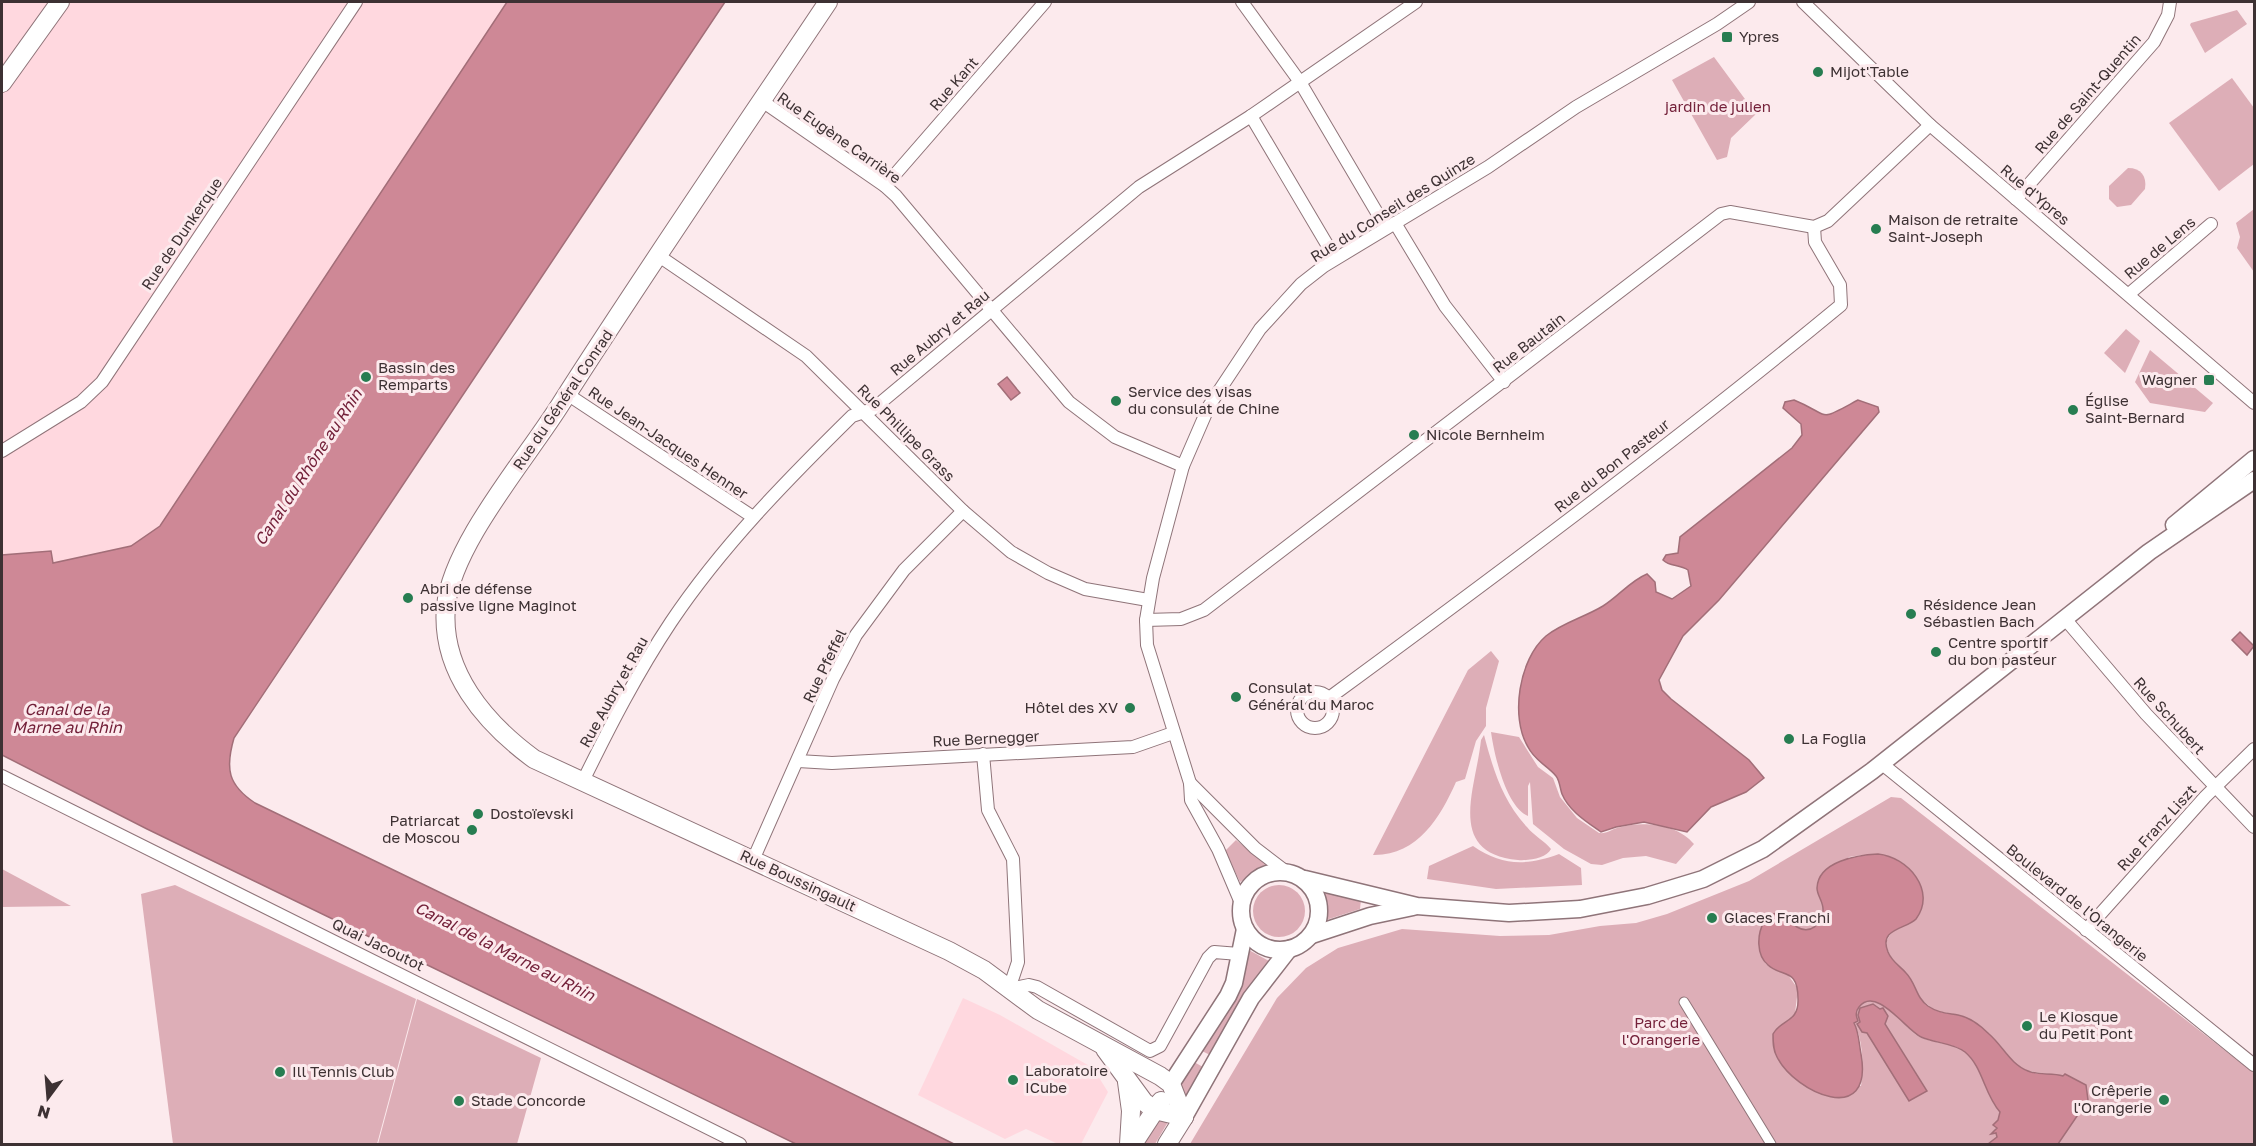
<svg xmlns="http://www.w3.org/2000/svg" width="2256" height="1146" font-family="'Golos Text',sans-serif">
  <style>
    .built { fill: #ffd8df }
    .green { fill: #ddaeb7; fill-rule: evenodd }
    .water { fill: #ce8896; stroke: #a26e78; stroke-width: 1.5 }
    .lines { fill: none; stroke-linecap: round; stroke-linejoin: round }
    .pedestrian-casing { stroke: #8f7479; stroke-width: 11 }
    .minor-casing { stroke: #8f7479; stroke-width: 14 }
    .tertiary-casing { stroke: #8f7479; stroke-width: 19 }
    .secondary-casing { stroke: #8f7479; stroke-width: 20 }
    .pedestrian { stroke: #fff; stroke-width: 9 }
    .minor { stroke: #fff; stroke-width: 12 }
    .tertiary { stroke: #fff; stroke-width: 16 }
    .secondary { stroke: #fff; stroke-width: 18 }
    .poi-dot { fill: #277d51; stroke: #fceaed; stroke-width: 2 }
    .labels { text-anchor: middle; stroke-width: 6; stroke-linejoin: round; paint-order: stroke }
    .poi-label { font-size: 15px; fill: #3d3133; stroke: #fceaed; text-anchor: start }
    .street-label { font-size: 15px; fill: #3d3133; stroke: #fceaed }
    .park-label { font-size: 15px; fill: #74213a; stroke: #fceaed }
    .water-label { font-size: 16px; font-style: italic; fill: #732039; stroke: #fceaed }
  </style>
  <rect width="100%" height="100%" fill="#fceaed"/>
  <g class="built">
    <polygon points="2,2 507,2 160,526 131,546 53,563 51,552 2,555"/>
    <polygon points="963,998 1000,1015 1093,1068 1108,1092 1081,1144 1058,1144 1026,1129 1005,1139 918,1095"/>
  </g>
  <g class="green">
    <polygon points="2237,10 2247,24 2205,53 2190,25 2191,23"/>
    <polygon points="1714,57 1756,114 1731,138 1727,157 1717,160 1672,80"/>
    <polygon points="2232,78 2254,108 2254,164 2219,191 2169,123"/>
    <path d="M2128,168C2141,168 2147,176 2145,189L2131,205L2117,207L2109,199V186Z"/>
    <polygon points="2254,209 2254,272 2237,248 2240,237 2236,223"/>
    <polygon points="2126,329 2140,341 2125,373 2104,353"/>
    <polygon points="2150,350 2213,403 2205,412 2150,403 2135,382"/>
    <path d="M1491,651L1499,661L1486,708V726L1476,741L1465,779L1456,782C1440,818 1417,856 1373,855L1468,670Z"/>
    <path d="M1491,732L1519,737L1538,767L1553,778L1560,797L1577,818L1599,833C1607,834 1610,830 1617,828C1642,820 1678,824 1694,844L1676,864L1646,856L1623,858L1602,865L1591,864L1564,849L1533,824L1530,782L1528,786V816C1506,807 1494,754 1491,732Z"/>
    <path d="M1484,735C1493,769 1502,800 1527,827C1534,836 1545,841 1551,849C1547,858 1528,861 1518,860C1445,853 1476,789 1481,740Z"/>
    <path d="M1891,797L1901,798L2254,1073V1144H2058L2071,1122L2085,1106L2063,1076L2028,1071L2016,1065L2001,1046L1979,1026L1959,1015L1936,1011L1919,998L1906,973L1892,960L1886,946L1887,940L1920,885C1906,853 1879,852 1849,857L1817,891C1819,897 1823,903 1823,909C1823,923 1811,935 1797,927C1792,925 1788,918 1784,914L1760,937L1761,953L1766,964L1786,972L1798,989L1795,1013L1790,1021L1775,1030L1777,1058L1792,1074L1861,1086C1864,1068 1863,1039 1854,1023C1856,1018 1856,1010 1860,1006C1878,986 1904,1028 1918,1036C1932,1044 1954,1042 1966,1053C1983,1068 1984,1094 2000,1112L1997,1137L1990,1144H1190L1277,998L1306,968L1338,948L1402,929L1500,936L1549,935L1600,926L1636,923L1667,914L1749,881ZM1860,1008L1880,1010L1886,1018L1885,1024L1927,1090L1909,1101L1867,1033L1862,1032L1858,1015Z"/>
    <polygon points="1236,840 1266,864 1240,882 1225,851"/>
    <path d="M1473,846C1502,866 1526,866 1559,854L1581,868L1582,885L1496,889L1427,879L1429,866Z"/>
    <polygon points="2,869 71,906 2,907"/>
    <polygon points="175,885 416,999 377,1144 173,1144 141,894"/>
    <circle cx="1279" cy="911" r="26"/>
    <polygon points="1325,893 1361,900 1360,909 1326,920"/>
    <polygon points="1247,949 1269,961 1243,994 1210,1055 1202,1051"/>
    <polygon points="417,999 541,1058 517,1144 378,1144"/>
    <polygon points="1194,1062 1203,1067 1186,1098 1180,1085"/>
    <polygon points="1156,1120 1168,1122 1155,1144 1140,1144"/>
  </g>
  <g class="water">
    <path d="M507,2H725L234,738C225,769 228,785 255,803L652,995L954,1144H796L147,829L2,755V555L51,551L53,563L131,546L160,526Z"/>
    <polygon points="1007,377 1020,393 1011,400 998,384"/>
    <path d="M1794,400C1833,416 1815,423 1858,400L1878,407L1879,412L1719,600L1683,636L1659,680L1662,690L1671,699L1749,760L1764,778L1746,792L1711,807L1687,832L1644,822L1616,827L1601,832C1587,822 1569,811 1562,794C1560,789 1560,781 1556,776C1548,766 1535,761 1528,747C1510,717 1519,659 1546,636C1562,623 1585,617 1603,606C1619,596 1630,581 1647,574L1655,582L1656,592L1672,599L1691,586L1688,570C1679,564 1670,567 1663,560L1666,555L1678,553L1680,537L1792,448L1802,435L1801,424L1783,408L1785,402Z"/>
    <polygon points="2240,632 2254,646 2247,655 2232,640"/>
    <path d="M1878,854C1908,857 1937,891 1916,919C1907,929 1878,928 1888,952C1892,962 1900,966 1906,973C1916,983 1916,998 1928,1006C1938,1013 1947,1013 1958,1015C1969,1017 1981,1026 1989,1034C2003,1046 2010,1064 2028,1071C2039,1076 2052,1072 2063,1076L2065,1074L2086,1085L2088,1100L2058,1144H1988L1997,1137L1996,1133L1991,1134L1997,1128L1993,1125L1998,1120L2000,1112C1984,1094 1983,1067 1965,1052C1954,1043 1934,1043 1921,1037C1906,1030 1876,985 1859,1007C1855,1012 1856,1016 1858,1021L1854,1023C1859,1032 1859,1044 1861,1054C1874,1128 1795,1093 1777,1057C1773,1050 1773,1042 1773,1034C1781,1019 1799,1023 1798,999C1798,967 1782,978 1768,965C1756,955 1757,934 1764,922C1769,914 1776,912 1784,913C1788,918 1792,924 1797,927C1810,935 1822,924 1823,911C1824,902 1817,896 1817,888C1818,861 1858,855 1878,854Z"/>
    <polygon points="1873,1004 1880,1009 1883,1008 1888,1016 1885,1024 1927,1091 1909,1101 1867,1033 1862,1032 1857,1024 1860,1022 1858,1015 1860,1008"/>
  </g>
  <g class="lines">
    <g class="pedestrian-casing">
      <polyline id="pedestrian" points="1684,1002 1771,1144"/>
    </g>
    <g class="minor-casing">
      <g id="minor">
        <polyline points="1242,2 1300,82 1386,228"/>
        <polyline points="1803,2 1930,125 2254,403"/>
        <polyline points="762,101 885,186 896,196 1069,402 1115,437 1183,466"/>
        <polyline points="1251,116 1335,258"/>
        <polyline points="885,186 1045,2"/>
        <polyline points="2016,199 2154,42 2168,15 2170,2"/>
        <polyline points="1395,223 1445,306 1504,382"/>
        <polyline points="656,254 806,356 963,511 1011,552 1048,573 1085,589 1148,600"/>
        <polyline points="2129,294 2211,224"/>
        <polyline points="567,394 753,517"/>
        <polyline points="2,451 81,402 102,382 356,2"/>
        <polyline points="1146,620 1181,619 1204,610 1721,214 1730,212 1814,227 1828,221 1930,125"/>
        <polyline points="2066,620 2146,714 2254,827"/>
        <circle cx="1315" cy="710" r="18"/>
        <path d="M1329,698C1502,571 1675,442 1841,305L1840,285L1815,242L1814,227"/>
        <polyline points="983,754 988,810 1013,859 1018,962 1009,989"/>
        <polyline points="798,761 832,763 1133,747 1173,733"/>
        <polyline points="1881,763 2254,1065"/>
        <polyline points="2,776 740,1144"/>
        <path d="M582,783C609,728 637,673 671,622C722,546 787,480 852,416L873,409L1139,187L1251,116L1416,2"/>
        <polyline points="1190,783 1255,848 1285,871"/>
        <polyline points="753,860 833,679 856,635 904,570 963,511"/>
        <polyline points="1241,903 1218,849 1191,800 1190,783 1147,645 1146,620 1153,578 1183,466 1209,406 1260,329 1301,284 1324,266 1488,167 1576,107 1717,24 1749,2"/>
        <polyline points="2086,930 2205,797 2254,749"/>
        <polyline points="1009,989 1029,985 1037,987 1150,1051 1160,1046 1208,958 1214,952 1239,954"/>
      </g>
    </g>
    <g class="tertiary-casing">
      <g id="tertiary">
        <polyline points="2174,525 2254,459"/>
        <circle cx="1280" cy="911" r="39"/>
        <polyline points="1305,879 1417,906 1509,913 1580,909 1647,896 1703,879 1763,849 1872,771 2149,552 2254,480"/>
        <polyline points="1312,935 1370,916 1413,907"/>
        <polyline points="1171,1084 1228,996 1234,983 1245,929"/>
        <polyline points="1184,1117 1251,998 1289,949"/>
      </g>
    </g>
    <g class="secondary-casing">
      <g id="secondary">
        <path d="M828,2C739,135 648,267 562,402C528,457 452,544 446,606C440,671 485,723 534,759L949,951L984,970L1038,1010L1160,1076L1171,1084L1184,1117"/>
        <polyline points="2,83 60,2"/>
        <polyline points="1105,1049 1144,1102 1155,1110 1184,1117"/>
        <polyline points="1127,1082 1131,1111 1129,1144"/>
        <polyline points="1133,1144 1161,1101"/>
        <polyline points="1167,1144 1184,1117"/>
      </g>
    </g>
    <use href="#pedestrian" class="pedestrian"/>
    <use href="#minor" class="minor"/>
    <use href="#tertiary" class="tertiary"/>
    <use href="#secondary" class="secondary"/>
  </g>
  <g class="poi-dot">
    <rect x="1721" y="31" width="12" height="12" rx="3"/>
    <circle cx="1818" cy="72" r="6"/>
    <circle cx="1876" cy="229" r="6"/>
    <circle cx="366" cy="377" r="6"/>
    <rect x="2203" y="374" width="12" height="12" rx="3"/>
    <circle cx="1116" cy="401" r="6"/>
    <circle cx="2073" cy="410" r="6"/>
    <circle cx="1414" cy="435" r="6"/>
    <circle cx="408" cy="598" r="6"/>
    <circle cx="1911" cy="614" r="6"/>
    <circle cx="1936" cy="652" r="6"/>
    <circle cx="1236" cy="697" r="6"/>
    <circle cx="1130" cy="708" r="6"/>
    <circle cx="1789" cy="739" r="6"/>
    <circle cx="478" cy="814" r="6"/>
    <circle cx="472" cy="830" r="6"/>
    <circle cx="1712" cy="918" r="6"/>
    <circle cx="2027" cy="1026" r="6"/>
    <circle cx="280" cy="1072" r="6"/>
    <circle cx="1013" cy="1080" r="6"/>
    <circle cx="2164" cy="1100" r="6"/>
    <circle cx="459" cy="1101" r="6"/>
  </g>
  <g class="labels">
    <g class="poi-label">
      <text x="1739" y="42">Ypres</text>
      <text x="1830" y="77">Mijot'Table</text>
      <text x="1888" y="225">Maison de retraite<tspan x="1888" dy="17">Saint-Joseph</tspan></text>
      <text x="378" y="373">Bassin des<tspan x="378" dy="17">Remparts</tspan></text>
      <text x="2197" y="385" text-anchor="end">Wagner</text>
      <text x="1128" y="397">Service des visas<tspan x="1128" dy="17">du consulat de Chine</tspan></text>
      <text x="2085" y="406">Église<tspan x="2085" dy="17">Saint-Bernard</tspan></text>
      <text x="1426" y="440">Nicole Bernheim</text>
      <text x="420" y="594">Abri de défense<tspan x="420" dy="17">passive ligne Maginot</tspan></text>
      <text x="1923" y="610">Résidence Jean<tspan x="1923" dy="17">Sébastien Bach</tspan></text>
      <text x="1948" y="648">Centre sportif<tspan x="1948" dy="17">du bon pasteur</tspan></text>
      <text x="1248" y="693">Consulat<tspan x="1248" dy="17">Général du Maroc</tspan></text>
      <text x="1118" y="713" text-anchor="end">Hôtel des XV</text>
      <text x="1801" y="744">La Foglia</text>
      <text x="490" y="819">Dostoïevski</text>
      <text x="460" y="826" text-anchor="end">Patriarcat<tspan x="460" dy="17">de Moscou</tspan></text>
      <text x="1724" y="923">Glaces Franchi</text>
      <text x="2039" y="1022">Le Kiosque<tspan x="2039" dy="17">du Petit Pont</tspan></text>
      <text x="1025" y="1076">Laboratoire<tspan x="1025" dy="17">ICube</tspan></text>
      <text x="292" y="1077">Ill Tennis Club</text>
      <text x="2152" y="1096" text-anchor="end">Crêperie<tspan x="2152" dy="17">l'Orangerie</tspan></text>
      <text x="471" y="1106">Stade Concorde</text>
    </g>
    <g class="street-label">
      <text transform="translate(954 84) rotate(-49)" y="5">Rue Kant</text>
      <text transform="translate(2088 94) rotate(-49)" y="5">Rue de Saint-Quentin</text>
      <text transform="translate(839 138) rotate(35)" y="5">Rue Eugène Carrière</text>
      <text transform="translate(2035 195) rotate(40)" y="5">Rue d'Ypres</text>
      <text transform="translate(1393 208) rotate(-32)" y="5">Rue du Conseil des Quinze</text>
      <text transform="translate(182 234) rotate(-56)" y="5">Rue de Dunkerque</text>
      <text transform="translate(2160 248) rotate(-40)" y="5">Rue de Lens</text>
      <text transform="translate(940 333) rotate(-40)" y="5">Rue Aubry et Rau</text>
      <text transform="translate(1529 343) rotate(-38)" y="5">Rue Bautain</text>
      <text transform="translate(563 400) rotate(-56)" y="5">Rue du Général Conrad</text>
      <text transform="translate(906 433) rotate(45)" y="5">Rue Phillipe Grass</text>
      <text transform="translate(668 443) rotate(34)" y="5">Rue Jean-Jacques Henner</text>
      <text transform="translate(1612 466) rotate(-38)" y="5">Rue du Bon Pasteur</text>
      <text transform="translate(825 666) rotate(-64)" y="5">Rue Pfeffel</text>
      <text transform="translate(614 692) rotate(-61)" y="5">Rue Aubry et Rau</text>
      <text transform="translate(2169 716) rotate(48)" y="5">Rue Schubert</text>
      <text transform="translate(986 739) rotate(-3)" y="5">Rue Bernegger</text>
      <text transform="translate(2157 828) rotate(-48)" y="5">Rue Franz Liszt</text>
      <text transform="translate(798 881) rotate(25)" y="5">Rue Boussingault</text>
      <text transform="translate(2077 903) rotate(39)" y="5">Boulevard de l'Orangerie</text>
      <text transform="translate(378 945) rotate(26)" y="5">Quai Jacoutot</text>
    </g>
    <g class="park-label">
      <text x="1718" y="112">jardin de julien</text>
      <text x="1661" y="1028">Parc de<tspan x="1661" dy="17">l'Orangerie</tspan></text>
    </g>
    <g class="water-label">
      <text transform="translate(308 467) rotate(-57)" y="6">Canal du Rhône au Rhin</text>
      <text x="67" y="715">Canal de la<tspan x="67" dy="18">Marne au Rhin</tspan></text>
      <text transform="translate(505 951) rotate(27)" y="6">Canal de la Marne au Rhin</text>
    </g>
  </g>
  <rect width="2256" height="1146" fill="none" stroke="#3d3133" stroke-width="6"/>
  <g transform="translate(48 1098) rotate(196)" stroke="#fceaed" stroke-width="4.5" paint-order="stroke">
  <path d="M0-4.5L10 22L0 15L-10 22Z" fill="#3d3133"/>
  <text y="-9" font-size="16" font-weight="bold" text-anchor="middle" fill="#3d3133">N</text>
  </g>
</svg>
